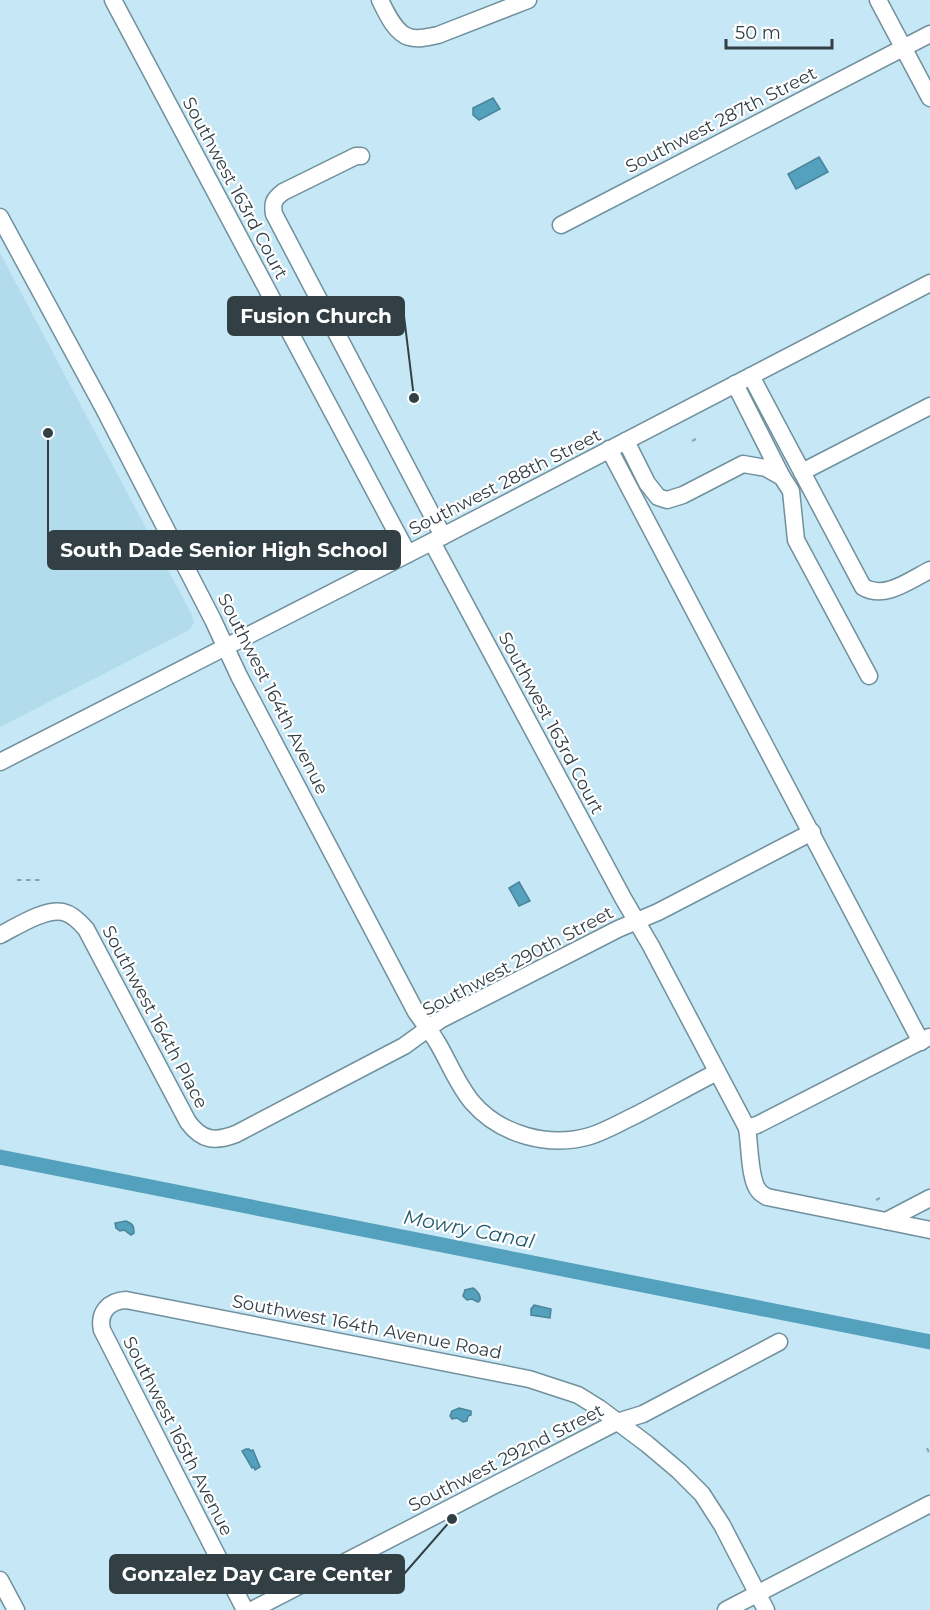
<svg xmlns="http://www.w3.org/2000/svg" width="930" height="1610" font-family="Montserrat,sans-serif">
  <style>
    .built { fill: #b2dbec }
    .water { fill: #54a1bd; stroke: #4a8499; stroke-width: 1.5 }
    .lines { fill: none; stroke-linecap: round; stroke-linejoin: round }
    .canal { stroke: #54a1bd; stroke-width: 15 }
    .minor-casing { stroke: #71909d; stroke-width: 19 }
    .path { stroke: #8ba4ae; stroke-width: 2; stroke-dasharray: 4.5 4.5; stroke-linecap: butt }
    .minor { stroke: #fff; stroke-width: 16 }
    .labels { text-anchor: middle; stroke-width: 4.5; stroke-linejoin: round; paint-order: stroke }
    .street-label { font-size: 18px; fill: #323f45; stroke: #fff }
    .water-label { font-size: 20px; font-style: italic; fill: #1d5a6f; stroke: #fff }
    .leader { fill: none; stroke: #323f45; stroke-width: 2 }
    .callout-dot { fill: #323f45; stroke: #fff; stroke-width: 2 }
    .callout { fill: #323f45; stroke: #323f45; stroke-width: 2 }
    .callout-label { font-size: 20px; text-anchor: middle; font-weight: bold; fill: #fff }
  </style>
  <rect width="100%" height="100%" fill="#c6e7f5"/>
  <polygon class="built" points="0,253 191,613 194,623 189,630 0,727"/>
  <g class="water">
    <polygon points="493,98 500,109 479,120 473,115 473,108"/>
    <polygon points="819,157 828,172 796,189 788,174"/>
    <polygon points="519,882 530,901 519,906 509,888"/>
    <path d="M126,1221C133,1224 134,1226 134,1233L131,1235L124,1230L120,1231L116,1228L115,1223Z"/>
    <path d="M473,1288C477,1290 481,1296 480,1300L478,1302L472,1299L467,1300L463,1296L465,1290Z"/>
    <polygon points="534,1305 551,1309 550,1318 531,1315 531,1309"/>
    <polygon points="459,1408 471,1411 471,1415 468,1416 467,1421 463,1422 457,1418 452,1419 450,1416 452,1411"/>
    <polygon points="246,1449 249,1449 251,1451 253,1450 260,1467 255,1470 254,1467 252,1468 242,1451"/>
  </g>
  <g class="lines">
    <polyline class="canal" points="0,1157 930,1342"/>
    <g class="minor-casing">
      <g id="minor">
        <polyline points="113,0 408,554"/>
        <path d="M380,0C386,12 395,33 409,37C418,40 429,37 438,35L528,0"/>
        <polyline points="878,0 930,98"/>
        <path d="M361,156H356L283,192C274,199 272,203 274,214L443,536"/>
        <path d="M0,217L103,407L213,620L239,676L416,1012C423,1022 431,1032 437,1042C449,1062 457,1084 472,1102C500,1135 549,1148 590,1136C606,1131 621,1122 636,1115C663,1101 690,1086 717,1072"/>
        <polyline points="561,225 930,34"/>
        <polyline points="751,376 802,472 930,406"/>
        <polyline points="735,384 782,477 791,491 796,540 869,676"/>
        <polyline points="626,441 647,483 658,497 667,500 683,495 743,464 766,468 782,477"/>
        <polyline points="609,449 921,1042"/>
        <path d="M802,472L863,587C885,600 910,580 930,570"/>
        <polyline points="432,542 623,898 651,946 747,1128"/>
        <polyline points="0,762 443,536 930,283"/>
        <path d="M0,935C16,927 45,908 63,912C72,914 80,922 86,929L188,1122C202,1141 215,1142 236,1134L404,1046L440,1020L618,929L658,912L812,832"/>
        <path d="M929,1037L757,1125L747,1128C750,1144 749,1180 759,1191C761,1194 764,1195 767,1197L886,1221L930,1198"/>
        <polyline points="886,1221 930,1230"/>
        <polyline points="0,1580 16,1610"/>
        <path d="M245,1610L102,1330C98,1312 109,1301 126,1300L529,1379L578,1395L599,1408L647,1444L679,1471L702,1494L722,1525L766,1610"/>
        <polyline points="252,1610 617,1422 643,1414 779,1342"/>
        <polyline points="726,1610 930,1504"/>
      </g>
    </g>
    <g class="path">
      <polyline points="692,441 698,438"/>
      <polyline points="17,880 41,880"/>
      <polyline points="876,1200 882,1197"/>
      <polyline points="927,1448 930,1455"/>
    </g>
    <use href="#minor" class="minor"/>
  </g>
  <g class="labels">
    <g class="street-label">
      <text transform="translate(721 120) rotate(-27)" y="6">Southwest 287th Street</text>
      <text transform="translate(235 188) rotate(62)" y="6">Southwest 163rd Court</text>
      <text transform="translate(505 482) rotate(-27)" y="6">Southwest 288th Street</text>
      <text transform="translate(273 694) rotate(63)" y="6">Southwest 164th Avenue</text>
      <text transform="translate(551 723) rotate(62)" y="6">Southwest 163rd Court</text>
      <text transform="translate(518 961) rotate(-28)" y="6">Southwest 290th Street</text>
      <text transform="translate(155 1017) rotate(62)" y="6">Southwest 164th Place</text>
      <text transform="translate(367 1327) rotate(11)" y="6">Southwest 164th Avenue Road</text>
      <text transform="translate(178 1436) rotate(63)" y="6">Southwest 165th Avenue</text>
      <text transform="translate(506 1458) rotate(-27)" y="6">Southwest 292nd Street</text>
    </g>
    <g class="water-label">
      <text transform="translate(469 1229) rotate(11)" y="7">Mowry Canal</text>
    </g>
  </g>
  <path class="leader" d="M414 398L404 316M48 433L48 550M452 1519L404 1574"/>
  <g class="callout-dot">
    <circle cx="414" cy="398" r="6"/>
    <circle cx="48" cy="433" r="6"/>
    <circle cx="452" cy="1519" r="6"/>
  </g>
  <g class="callout">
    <rect x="228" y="297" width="176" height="38" rx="6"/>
    <rect x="48" y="531" width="352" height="38" rx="6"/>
    <rect x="110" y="1555" width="294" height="38" rx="6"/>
  </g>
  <g class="callout-label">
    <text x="316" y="323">Fusion Church</text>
    <text x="224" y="557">South Dade Senior High School</text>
    <text x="257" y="1581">Gonzalez Day Care Center</text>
  </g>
  <path d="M726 39v9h106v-9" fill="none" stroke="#323f45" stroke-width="3"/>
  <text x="735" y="39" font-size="18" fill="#323f45" stroke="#ffffff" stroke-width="4.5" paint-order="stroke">50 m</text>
</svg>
